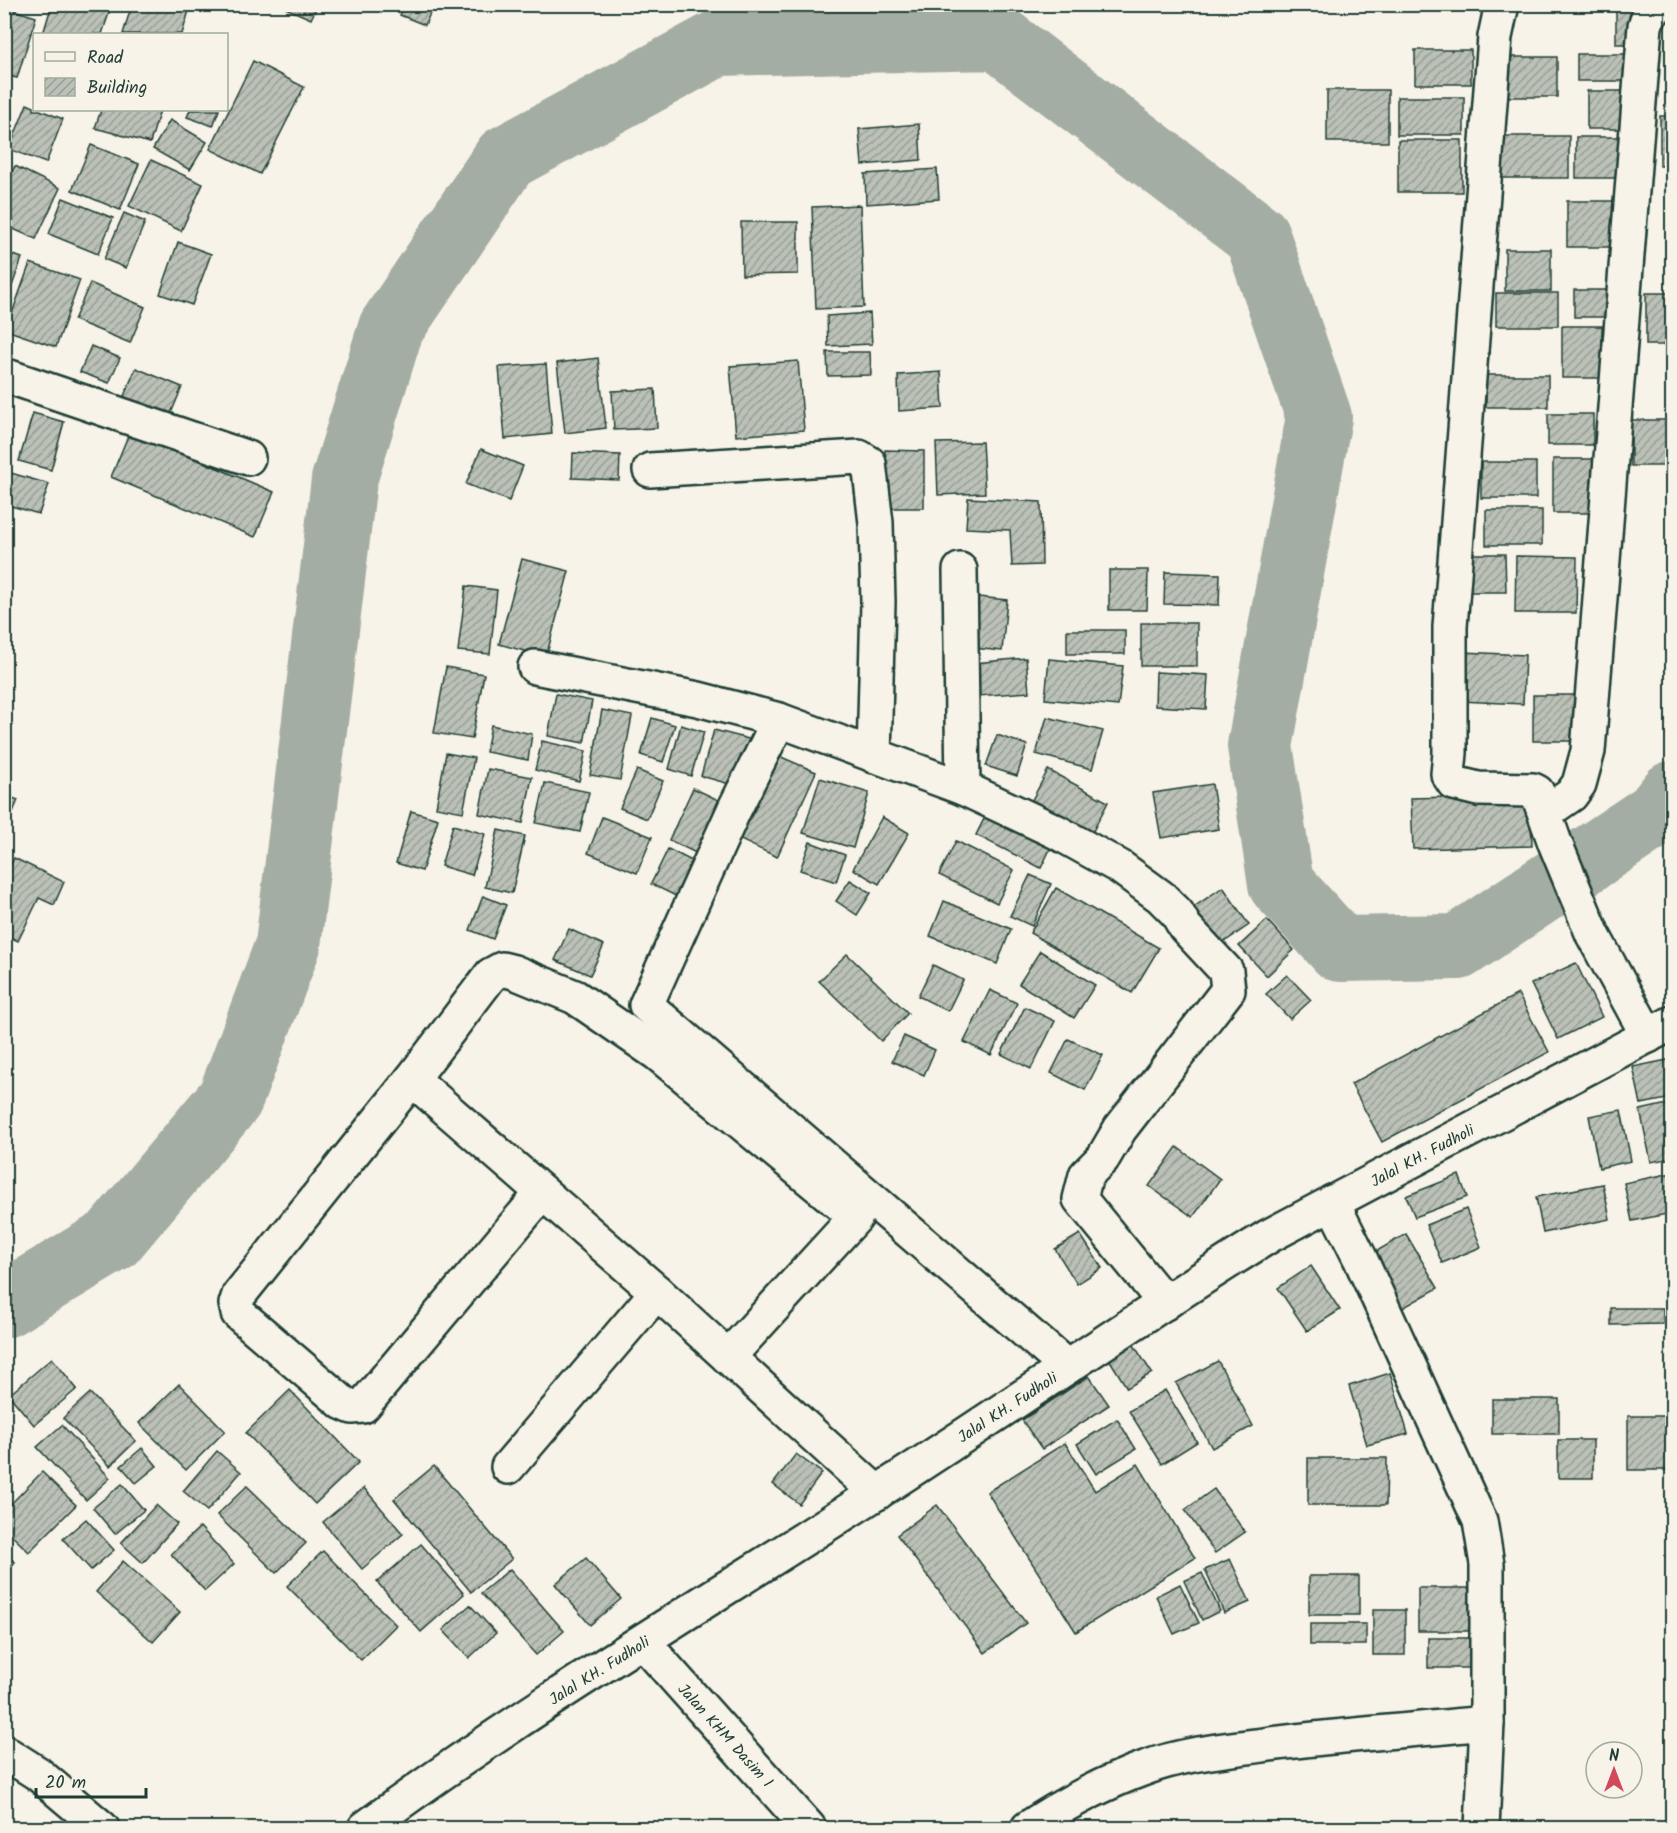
<svg xmlns="http://www.w3.org/2000/svg" width="1677" height="1833" font-family="Kalam,sans-serif">
  <style>
    .lines { fill: none; stroke-linecap: round; stroke-linejoin: round }
    .river { stroke: #a4ada3; stroke-width: 66 }
    .building { fill: url(#building-hatch); stroke: #1f3d34; stroke-width: 1.5 }
    .street-casing { stroke: #1f3d34; stroke-width: 38 }
    .secondary-casing { stroke: #1f3d34; stroke-width: 38 }
    .street { stroke: #f7f3e8; stroke-width: 33 }
    .secondary { stroke: #f7f3e8; stroke-width: 33 }
    .labels { text-anchor: middle; stroke-width: 6; stroke-linejoin: round; paint-order: stroke }
    .street-label { font-size: 16px; fill: #1f3d34; stroke: #f7f3e8 }
  </style>
  <defs>
    <pattern id="building-hatch" width="6" height="6" patternUnits="userSpaceOnUse" patternTransform="scale(1.5)"><rect width="6" height="6" fill="#bbc1b6"/><path d="M-1 1l2-2M0 6l6-6M5 7l2-2" fill="none" stroke="#979e95"/></pattern>
  </defs>
  <rect width="100%" height="100%" fill="#f7f3e8"/>
  <filter id="ink" filterUnits="userSpaceOnUse"><feTurbulence type="fractalNoise" baseFrequency=".0167" numOctaves="2"/><feDisplacementMap in="SourceGraphic" scale="12" xChannelSelector="R" yChannelSelector="G"/><feConvolveMatrix kernelMatrix="1 2 1 2 8 2 1 2 1" color-interpolation-filters="sRGB"/></filter>
  <g filter="url(#ink)">
    <g class="lines">
      <polyline class="river" points="4,1305 112,1240 230,1099 288,945 344,480 391,328 506,158 718,43 997,37 1257,236 1319,417 1260,746 1281,884 1340,949 1458,947 1656,814 1672,794"/>
    </g>
    <g class="building">
      <polygon points="52,4 112,4 102,34 43,34"/>
      <polygon points="132,4 191,4 182,34 123,34"/>
      <polygon points="285,4 318,4 311,19 283,7"/>
      <polygon points="405,4 434,4 425,25 400,15"/>
      <rect x="1536" y="4" width="51" height="6"/>
      <rect x="1616" y="4" width="16" height="40"/>
      <polygon points="4,7 36,17 17,78 4,75"/>
      <rect x="1415" y="50" width="56" height="34"/>
      <rect x="1577" y="54" width="58" height="27"/>
      <rect x="1500" y="57" width="57" height="40"/>
      <polygon points="253,61 304,87 260,174 210,149"/>
      <rect x="1327" y="90" width="61" height="52"/>
      <rect x="1587" y="91" width="44" height="38"/>
      <rect x="1397" y="97" width="67" height="38"/>
      <polygon points="27,104 34,107 34,110 40,110 63,119 46,163 9,149"/>
      <polygon points="101,110 160,110 150,143 95,128"/>
      <polygon points="190,110 219,110 213,126 187,117"/>
      <rect x="1660" y="116" width="12" height="50"/>
      <polygon points="170,120 207,142 190,170 153,149"/>
      <polygon points="919,124 921,160 862,165 859,129"/>
      <rect x="1499" y="136" width="70" height="42"/>
      <rect x="1576" y="137" width="52" height="41"/>
      <rect x="1398" y="140" width="64" height="52"/>
      <polygon points="91,145 139,164 120,210 72,190"/>
      <polygon points="151,160 203,184 181,231 129,206"/>
      <polygon points="15,166 60,188 36,239 4,225 4,188"/>
      <polygon points="937,169 939,199 866,204 865,174"/>
      <polygon points="63,198 113,218 98,254 49,234"/>
      <rect x="1567" y="201" width="57" height="46"/>
      <polygon points="860,205 864,307 816,309 812,207"/>
      <polygon points="124,213 145,222 126,268 104,259"/>
      <polygon points="741,222 798,222 798,274 742,275"/>
      <polygon points="178,242 211,254 192,305 160,294"/>
      <rect x="1505" y="249" width="46" height="42"/>
      <polygon points="4,252 22,258 12,286 4,283"/>
      <polygon points="30,263 80,280 56,347 6,330"/>
      <polygon points="90,283 145,307 130,343 74,320"/>
      <rect x="1574" y="290" width="35" height="27"/>
      <rect x="1496" y="293" width="62" height="33"/>
      <rect x="1646" y="293" width="26" height="52"/>
      <polygon points="870,313 872,344 828,346 827,316"/>
      <rect x="1562" y="326" width="40" height="52"/>
      <polygon points="91,346 120,358 109,383 80,372"/>
      <polygon points="827,352 870,352 871,375 828,376"/>
      <polygon points="598,358 606,428 565,433 557,363"/>
      <polygon points="798,361 804,430 736,436 730,366"/>
      <polygon points="546,364 552,434 505,439 499,367"/>
      <polygon points="136,368 182,387 164,430 118,410"/>
      <polygon points="941,372 943,408 899,411 898,375"/>
      <rect x="1486" y="375" width="62" height="32"/>
      <polygon points="655,389 657,428 614,430 612,391"/>
      <polygon points="33,413 64,422 51,470 19,461"/>
      <rect x="1548" y="414" width="45" height="31"/>
      <rect x="1631" y="420" width="41" height="46"/>
      <polygon points="130,431 274,492 255,537 111,477"/>
      <polygon points="982,442 985,493 938,495 936,443"/>
      <polygon points="481,449 523,466 509,501 466,484"/>
      <polygon points="885,450 924,451 924,508 885,508"/>
      <polygon points="573,453 620,455 619,480 572,478"/>
      <rect x="1553" y="459" width="52" height="54"/>
      <rect x="1481" y="462" width="55" height="36"/>
      <polygon points="4,471 49,484 39,514 4,504"/>
      <polygon points="968,498 1041,502 1042,565 1012,566 1010,530 966,528"/>
      <rect x="1486" y="510" width="56" height="35"/>
      <polygon points="1463,554 1505,554 1506,592 1464,592"/>
      <polygon points="1516,556 1577,557 1576,613 1515,613"/>
      <polygon points="522,559 569,571 546,657 499,644"/>
      <polygon points="1109,570 1148,570 1147,610 1109,610"/>
      <polygon points="1165,572 1220,574 1219,605 1164,604"/>
      <polygon points="466,586 497,590 490,654 458,651"/>
      <polygon points="978,597 1007,600 1002,651 973,648"/>
      <rect x="1141" y="623" width="56" height="43"/>
      <rect x="1067" y="630" width="58" height="24"/>
      <polygon points="1463,652 1525,655 1523,704 1460,701"/>
      <polygon points="1026,658 1029,692 978,696 975,663"/>
      <polygon points="1049,659 1123,666 1118,706 1045,699"/>
      <polygon points="446,667 484,674 472,739 434,733"/>
      <polygon points="1156,672 1208,675 1206,709 1155,706"/>
      <polygon points="556,694 592,701 584,743 548,736"/>
      <rect x="1533" y="695" width="53" height="46"/>
      <polygon points="602,710 632,716 620,780 590,775"/>
      <polygon points="1047,717 1103,731 1092,769 1036,754"/>
      <polygon points="652,718 675,725 663,762 641,755"/>
      <polygon points="491,725 532,734 528,760 486,752"/>
      <polygon points="681,725 704,732 691,776 669,769"/>
      <polygon points="714,730 749,739 737,786 701,776"/>
      <polygon points="997,735 1027,745 1017,776 986,766"/>
      <polygon points="542,741 586,751 579,781 535,770"/>
      <polygon points="446,753 474,758 463,812 436,807"/>
      <polygon points="772,753 816,772 777,857 734,837"/>
      <polygon points="488,769 532,777 523,823 479,814"/>
      <polygon points="637,770 663,781 647,819 620,808"/>
      <polygon points="1048,770 1108,802 1092,833 1032,800"/>
      <polygon points="820,778 869,793 853,848 803,833"/>
      <polygon points="545,783 589,792 580,832 536,823"/>
      <polygon points="1212,784 1219,829 1161,838 1153,793"/>
      <polygon points="693,788 727,804 702,856 669,840"/>
      <polygon points="4,795 18,800 4,834"/>
      <polygon points="1530,795 1532,846 1413,849 1411,798"/>
      <polygon points="990,807 1055,839 1041,868 976,835"/>
      <polygon points="411,811 438,819 422,871 396,863"/>
      <polygon points="602,817 652,837 637,873 588,853"/>
      <polygon points="882,817 909,833 879,884 853,869"/>
      <polygon points="453,825 485,834 472,875 441,866"/>
      <polygon points="498,830 525,836 512,893 485,887"/>
      <polygon points="956,841 1014,870 997,903 939,875"/>
      <polygon points="810,842 845,855 836,882 800,870"/>
      <polygon points="668,849 698,864 680,898 651,884"/>
      <polygon points="14,858 64,882 54,905 39,898 18,941 4,934 4,878"/>
      <polygon points="1030,875 1051,884 1032,926 1010,916"/>
      <polygon points="850,880 871,893 857,915 836,901"/>
      <polygon points="1223,887 1249,925 1214,949 1188,911"/>
      <polygon points="1056,888 1159,948 1132,993 1030,933"/>
      <polygon points="483,896 506,905 493,939 470,930"/>
      <polygon points="944,901 1011,929 997,964 930,936"/>
      <polygon points="1267,920 1294,950 1267,976 1239,946"/>
      <polygon points="569,929 604,945 590,975 555,960"/>
      <polygon points="1040,951 1095,985 1074,1018 1019,984"/>
      <polygon points="847,954 908,1013 881,1041 819,981"/>
      <polygon points="1576,963 1602,1017 1558,1039 1531,984"/>
      <polygon points="933,965 963,980 948,1011 918,996"/>
      <polygon points="1287,975 1311,1000 1290,1019 1266,994"/>
      <polygon points="990,990 1017,1003 991,1055 964,1042"/>
      <polygon points="1518,994 1549,1052 1382,1142 1351,1084"/>
      <polygon points="1025,1007 1055,1021 1031,1069 1001,1054"/>
      <polygon points="904,1036 935,1050 924,1075 892,1061"/>
      <polygon points="1068,1039 1103,1055 1085,1090 1051,1073"/>
      <polygon points="1672,1059 1672,1098 1641,1104 1633,1067"/>
      <polygon points="1672,1103 1672,1158 1651,1162 1640,1110"/>
      <polygon points="1621,1110 1631,1161 1599,1168 1589,1116"/>
      <polygon points="1177,1147 1220,1179 1193,1217 1149,1186"/>
      <polygon points="1672,1173 1672,1213 1632,1221 1624,1183"/>
      <polygon points="1459,1175 1467,1197 1415,1217 1406,1196"/>
      <polygon points="1603,1184 1610,1219 1543,1233 1536,1197"/>
      <polygon points="1466,1209 1481,1247 1442,1263 1426,1225"/>
      <polygon points="1080,1234 1102,1268 1077,1284 1055,1249"/>
      <polygon points="1406,1234 1438,1288 1401,1309 1370,1255"/>
      <polygon points="1311,1266 1340,1310 1307,1331 1278,1288"/>
      <rect x="1669" y="1288" width="3" height="32"/>
      <polygon points="1611,1308 1663,1308 1663,1324 1611,1325"/>
      <polygon points="1130,1339 1152,1373 1127,1388 1106,1354"/>
      <polygon points="52,1358 77,1389 34,1425 9,1395"/>
      <polygon points="1218,1361 1253,1426 1212,1448 1176,1383"/>
      <polygon points="1390,1373 1408,1434 1367,1445 1349,1386"/>
      <polygon points="1089,1376 1109,1405 1042,1449 1022,1420"/>
      <polygon points="179,1384 225,1431 186,1470 139,1423"/>
      <polygon points="290,1390 359,1462 315,1504 246,1433"/>
      <polygon points="1165,1390 1197,1442 1162,1464 1129,1411"/>
      <polygon points="90,1393 136,1441 110,1466 63,1418"/>
      <rect x="1492" y="1399" width="67" height="35"/>
      <rect x="1628" y="1416" width="44" height="54"/>
      <polygon points="1117,1419 1136,1449 1096,1474 1077,1444"/>
      <polygon points="62,1425 110,1478 86,1500 37,1447"/>
      <rect x="1558" y="1440" width="35" height="38"/>
      <polygon points="1065,1443 1095,1491 1138,1464 1195,1558 1076,1632 987,1492"/>
      <polygon points="142,1448 157,1466 136,1483 121,1466"/>
      <polygon points="217,1451 241,1472 207,1511 183,1491"/>
      <polygon points="796,1454 822,1473 799,1504 773,1484"/>
      <polygon points="1308,1458 1387,1458 1386,1505 1308,1505"/>
      <polygon points="434,1466 512,1559 471,1592 394,1499"/>
      <polygon points="42,1472 76,1505 29,1552 4,1528 4,1511"/>
      <polygon points="122,1484 144,1510 115,1534 93,1508"/>
      <polygon points="247,1486 306,1543 276,1573 217,1515"/>
      <polygon points="364,1488 403,1534 362,1569 323,1522"/>
      <polygon points="1214,1489 1245,1532 1215,1553 1185,1510"/>
      <polygon points="156,1505 177,1524 143,1563 121,1543"/>
      <polygon points="937,1505 1026,1623 985,1653 897,1535"/>
      <polygon points="86,1519 114,1550 91,1570 63,1539"/>
      <polygon points="200,1527 234,1564 205,1591 171,1554"/>
      <polygon points="421,1544 464,1594 421,1632 377,1582"/>
      <polygon points="323,1551 396,1625 361,1660 287,1586"/>
      <polygon points="4,1554 15,1562 4,1576"/>
      <polygon points="586,1558 621,1599 590,1625 555,1584"/>
      <polygon points="1230,1559 1250,1602 1224,1613 1205,1570"/>
      <polygon points="123,1561 180,1612 153,1642 96,1592"/>
      <polygon points="510,1569 564,1631 536,1655 481,1593"/>
      <polygon points="1202,1573 1220,1611 1202,1620 1184,1581"/>
      <rect x="1309" y="1576" width="50" height="39"/>
      <polygon points="1180,1584 1199,1623 1174,1634 1156,1596"/>
      <rect x="1418" y="1588" width="62" height="43"/>
      <polygon points="470,1605 496,1633 469,1658 443,1630"/>
      <rect x="1373" y="1610" width="32" height="45"/>
      <rect x="1310" y="1624" width="56" height="21"/>
      <rect x="1428" y="1638" width="44" height="30"/>
    </g>
    <g class="lines">
      <g class="street-casing">
        <g id="street">
          <polyline points="1502,4 1495,37 1450,627 1450,753 1448,774 1454,783 1478,789 1533,790 1537,792 1555,843 1593,935 1648,1036"/>
          <polyline points="4,375 248,458"/>
          <polyline points="650,470 859,457 869,463 876,523 878,602 874,756"/>
          <polyline points="535,667 698,699 779,720 963,788 960,570"/>
          <polyline points="779,720 734,810 646,1005 1067,1367"/>
          <polyline points="963,788 1057,832 1120,867 1161,897 1177,913 1185,927 1226,971 1228,990 1120,1129 1103,1158 1086,1175 1080,1199 1165,1303"/>
          <polyline points="1545,813 1571,795 1579,784 1588,751 1645,26 1648,17 1659,4"/>
          <polyline points="412,1079 657,1292 877,1493"/>
          <polyline points="542,1193 363,1406 352,1407 343,1403 238,1313 236,1304 239,1295 412,1079 491,975 502,969 514,972 575,997 658,1054 856,1217 728,1357"/>
          <polyline points="1332,1202 1360,1258 1480,1521 1487,1564 1487,1723 1482,1828"/>
          <polyline points="508,1467 657,1292"/>
          <polyline points="643,1642 809,1828"/>
          <path d="M1028,1828C1062,1805 1106,1782 1145,1768C1185,1753 1228,1750 1270,1744C1342,1735 1415,1730 1487,1723"/>
        </g>
      </g>
      <g class="secondary-casing">
        <g id="secondary">
          <polyline points="4,1752 37,1773 102,1828"/>
          <path d="M365,1828C528,1708 703,1604 873,1495C1006,1410 1135,1319 1269,1236L1672,1023"/>
        </g>
      </g>
      <use href="#street" class="street"/>
      <use href="#secondary" class="secondary"/>
    </g>
  </g>
  <g class="labels">
    <g class="street-label">
      <text transform="translate(1422 1155) rotate(-28)" y="6">Jalal KH. Fudholi</text>
      <text transform="translate(1007 1407) rotate(-33)" y="6">Jalal KH. Fudholi</text>
      <text transform="translate(599 1670) rotate(-32)" y="6">Jalal KH. Fudholi</text>
      <text transform="translate(726 1735) rotate(48)" y="6">Jalan KHM Dasim 1</text>
    </g>
  </g>
  <rect width="1677" height="1833" fill="none" stroke="#f7f3e8" stroke-width="24"/>
  <rect x="12" y="12" width="1653" height="1809" fill="none" stroke="#1f3d34" stroke-width="2" filter="url(#ink)"/>
  <rect x="33" y="33" width="195" height="78" fill="#f7f3e8" stroke="#a1aaa0" stroke-width="1.5"/>
  <rect x="45" y="52" width="30" height="9" fill="#f7f3e8" stroke="#a1aaa0" stroke-width="1.5"/>
  <text x="87" y="63" font-size="18" fill="#1f3d34">Road</text>
  <rect x="45" y="78" width="30" height="18" fill="url(#building-hatch)" stroke="#a1aaa0" stroke-width="1.5"/>
  <text x="87" y="93" font-size="18" fill="#1f3d34">Building</text>
  <g transform="translate(1614 1770)"><circle r="28" fill="#f7f3e8" stroke="#a1aaa0" stroke-width="1.5"/>
  <path d="M0-4.5L10 22L0 15L-10 22Z" fill="#d1495b"/>
  <text y="-9" font-size="16" font-weight="bold" text-anchor="middle" fill="#1f3d34">N</text>
  </g>
  <path d="M36 1788v9h110v-9" fill="none" stroke="#1f3d34" stroke-width="3"/>
  <text x="45" y="1788" font-size="18" fill="#1f3d34" stroke="#f7f3e8" stroke-width="4.5" paint-order="stroke">20 m</text>
</svg>
